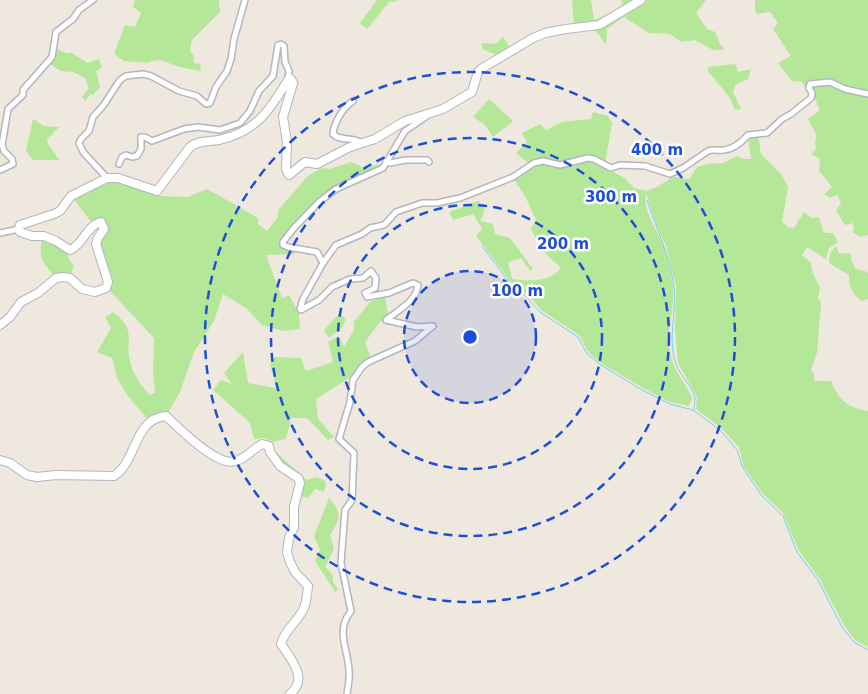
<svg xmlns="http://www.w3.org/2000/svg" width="868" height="694" font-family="'DejaVu Sans',sans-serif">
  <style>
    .green { fill: #b5e799 }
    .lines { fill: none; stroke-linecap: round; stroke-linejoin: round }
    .stream { stroke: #6ed3f4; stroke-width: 1 }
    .street-casing { stroke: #b3b6c1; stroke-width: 8 }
    .secondary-casing { stroke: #b3b6c1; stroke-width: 10 }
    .street { stroke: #fff; stroke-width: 5 }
    .secondary { stroke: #fff; stroke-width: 8 }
    .ring { fill: none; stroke: #1d4ed8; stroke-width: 2.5; stroke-dasharray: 9 6 }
    .centre { fill: #1d4ed8; stroke: #fff; stroke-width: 2.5 }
    .ring-label { font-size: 15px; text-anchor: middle; font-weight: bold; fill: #1d4ed8; stroke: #fff; stroke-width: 5; stroke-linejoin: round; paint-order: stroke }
  </style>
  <rect width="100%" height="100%" fill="#efe8df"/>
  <g class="green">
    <path d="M135,0H219L220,12L192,40L190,52L193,54L194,63L200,64L201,71C194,70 187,69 180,67C169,65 160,55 148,63L124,61L114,54L125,25L135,27L141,13L133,7Z"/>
    <polygon points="377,0 398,0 395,2 390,1 367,29 360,23"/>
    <polygon points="572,0 591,0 594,20 610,13 623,5 621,0 637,0 597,23 574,25"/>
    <polygon points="646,0 706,0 696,13 707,29 715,32 720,44 725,50 713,50 695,40 681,42 670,34 649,33 624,17 607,29 606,45 596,31 588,30"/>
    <polygon points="755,0 868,0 868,92 845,89 831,81 815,81 808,90 801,81 793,82 778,63 791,56 773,29 778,23 770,12 757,14 755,12"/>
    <polygon points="503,37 511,49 497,55 482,49 482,43 495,44"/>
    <polygon points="57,49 68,54 70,52 88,63 99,59 102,67 96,71 100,87 93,95 91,94 85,101 82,97 89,88 85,78 73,72 61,71 50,64"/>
    <polygon points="735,64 738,72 751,69 748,79 735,85 733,92 741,109 735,110 730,98 708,71 708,67"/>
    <polygon points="830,83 868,95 868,235 861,237 852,232 854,229 853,223 845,225 836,211 841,203 837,195 830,198 824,194 832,187 819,171 820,159 811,154 816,149 815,140 817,136 808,119 820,110 810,88 811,85"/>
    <polygon points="489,99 513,121 493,137 485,125 473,117"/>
    <polygon points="593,112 608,116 612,123 605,164 589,156 581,156 561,163 554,160 543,159 528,163 516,153 527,142 522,133 540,124 546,130 562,122 591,119"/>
    <polygon points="33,119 44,126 59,127 47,139 48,144 59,160 33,160 26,151"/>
    <path d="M758,136L761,154L781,174L788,187L782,222L788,227L794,228L804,212L811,218L819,217L823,231L826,233H833L838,242L829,248L826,259L807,247L802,255L811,263L812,271L820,288L818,298L821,303L817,353L811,370L814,373V381H831C838,400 849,408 868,411V647L855,640L844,625L819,578L799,551L783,513L763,494L744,467L739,447L721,428L696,409L697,397L678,363L675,329L676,287L666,246L656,224L646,193C642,211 658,230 664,247C668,259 672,275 673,288C675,311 665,333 671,357C675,372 686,384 692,398L689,406L670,402L643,388L601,363L589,353L579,335L541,310L531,298L507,277L476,236L482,229L473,214L453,220L449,212L479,201L485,209L480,221L493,224L495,234L510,238L533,269L530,271L521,258L508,262L512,279C528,281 550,283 561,268L541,249L531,229L536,220L526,198L514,179L529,169L542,164L566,166L586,160L599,165L623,177L634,188L646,191L657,187L673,177L689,179L697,167L708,164L723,163L737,156L743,159H751L748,139Z"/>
    <path d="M351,162L359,165L363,169L379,164L378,169C364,175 347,180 334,188C314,200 294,222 281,241L295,249V254L266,255L282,298L289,295L299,314L300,329L284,331L262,325L246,308L223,294L214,321L194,352L180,392L167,414H158L148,420L128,396L117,378L112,358L97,352L111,328L105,317L113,312C139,332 123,340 131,365C134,376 142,386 149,395L155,393L153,370L154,338L109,290L110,282L99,242L105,230L97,220L91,222L73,198L109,181H118L143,188L157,196L188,197L207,189L258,218V224L267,231L278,217V210L309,175L322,168L330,169Z"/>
    <path d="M42,238L69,251L68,258L74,266L70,275L64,273L54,276C42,261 38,257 42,238Z"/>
    <path d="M836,246L839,253L851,254V260L856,269L865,271L868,273V299L862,301C853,296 848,285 849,275L830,264C827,258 831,250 836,246Z"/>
    <polygon points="385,296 388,315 380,322 365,342 371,359 358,368 349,378 316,399 318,419 334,437 328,440 307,418 291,418 286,439 273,442 264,438 254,439 250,423 213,390 221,380 232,384 224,373 243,352 248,383 276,388 270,364 275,357 301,358 306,371 333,362 328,342 339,336 344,347 354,330 354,322 370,302"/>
    <polygon points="340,313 346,320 340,330 328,338 324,330"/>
    <polygon points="271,448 307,480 316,477 324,480 326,484 324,492 315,489 308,498 300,496 302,483 280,464"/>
    <path d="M329,498C343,514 340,518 330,535L334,549L325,567L333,575V582L338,589L335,592L315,561L320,550L314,536Z"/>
  </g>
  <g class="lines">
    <g class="stream">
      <path d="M647,200C656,229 671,257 674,288C677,313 667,339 676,364C680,376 692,385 695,398C695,401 694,406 694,409"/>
      <polyline points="482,246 506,278 516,286 540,312 578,337 587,354 601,365 642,390 670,404 693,410 720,430 737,450 743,468 762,496 783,516 797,552 818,580 842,627 854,642 868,650"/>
    </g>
    <g class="street-casing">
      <g id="street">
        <path d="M353,101C343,108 334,122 333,134C340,142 353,136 362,143"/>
        <polyline points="386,161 390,163 406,160 427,160 429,162"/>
        <polyline points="119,164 122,157 126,155 132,157 137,156 141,149 141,137 145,137 152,141 184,129 198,127 220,130 240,123 250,111 259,91 273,76 278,45 281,44 284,46 285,62 289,71 288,80"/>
        <polyline points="0,170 13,164 12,159 4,151 2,145 8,109 23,95 23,90 52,57 56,32 73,19 79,10 93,0"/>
        <polyline points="107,178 83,152 79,143 81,139 89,131 93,117 103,106 120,80 126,76 143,74 151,76 179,91 197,96 206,104 210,103 216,87 227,71 231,59 234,39 245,0"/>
        <polyline points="0,233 19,229"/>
        <polyline points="323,263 317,252 288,247 283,245 283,242 294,228 319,202 336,189 383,168 405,131 427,116"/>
        <path d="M347,694C348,687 350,678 349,671C348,648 335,631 351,611L341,563L345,510L352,500L354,453L339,439L350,402L353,380L362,367L368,362L415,341L433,326L417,327L386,320C397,311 417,301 418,285L413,283L389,293L367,297L365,293L375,288L376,278L371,271L363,278L350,279L332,287L319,300L301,310L300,309L303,299L323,263L336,245L362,234L370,228L384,225L396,212L422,203H437L460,198L513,177L534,163L543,161L560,165L588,158L594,159L611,168L620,165L645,166L670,174L683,168L708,151C713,149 718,151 724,150C734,149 741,143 748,135L767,133L782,119L791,114L811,98L812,93L809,88L810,84L830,82L845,89L868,94"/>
      </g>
    </g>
    <g class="secondary-casing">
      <g id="secondary">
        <path d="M0,325L10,317L21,302L38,293L56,278L63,277L70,278L82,289L95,292L106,288L108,282L96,244L98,238L104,229L101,222C86,226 83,245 70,250L56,241L44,236H32L20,232L19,229L20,225L54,214L60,211L71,196L107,178H118L157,191L190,147C199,140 209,142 219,140C256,132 270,110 288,80L291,79L293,83L283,117L287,142L286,169L289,175L305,162L317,164L350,147L375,139L405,121L443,109L472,92L478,72L481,69L533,38L545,33L566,29L599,25L641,0"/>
        <path d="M0,460L10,463L27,475L37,477L56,475L114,476C138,460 133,419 166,416C179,428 218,468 236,461C246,458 253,449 262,444L269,446L270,452L280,466L298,478L300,483L294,507V527L289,538L287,552L290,562L295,572L308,586C307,594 307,603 303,610C297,622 284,631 281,644C291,659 309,679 290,694"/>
      </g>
    </g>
    <use href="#street" class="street"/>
    <use href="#secondary" class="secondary"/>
  </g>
  <circle cx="470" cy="337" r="66" fill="#1d4ed8" fill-opacity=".12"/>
  <g class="ring">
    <circle cx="470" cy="337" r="66"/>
    <circle cx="470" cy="337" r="132"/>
    <circle cx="470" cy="337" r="199"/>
    <circle cx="470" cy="337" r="265"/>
  </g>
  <circle cx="470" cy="337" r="8" class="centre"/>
  <g class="ring-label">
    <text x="657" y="155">400 m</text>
    <text x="611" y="202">300 m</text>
    <text x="563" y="249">200 m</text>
    <text x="517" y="296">100 m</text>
  </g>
</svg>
